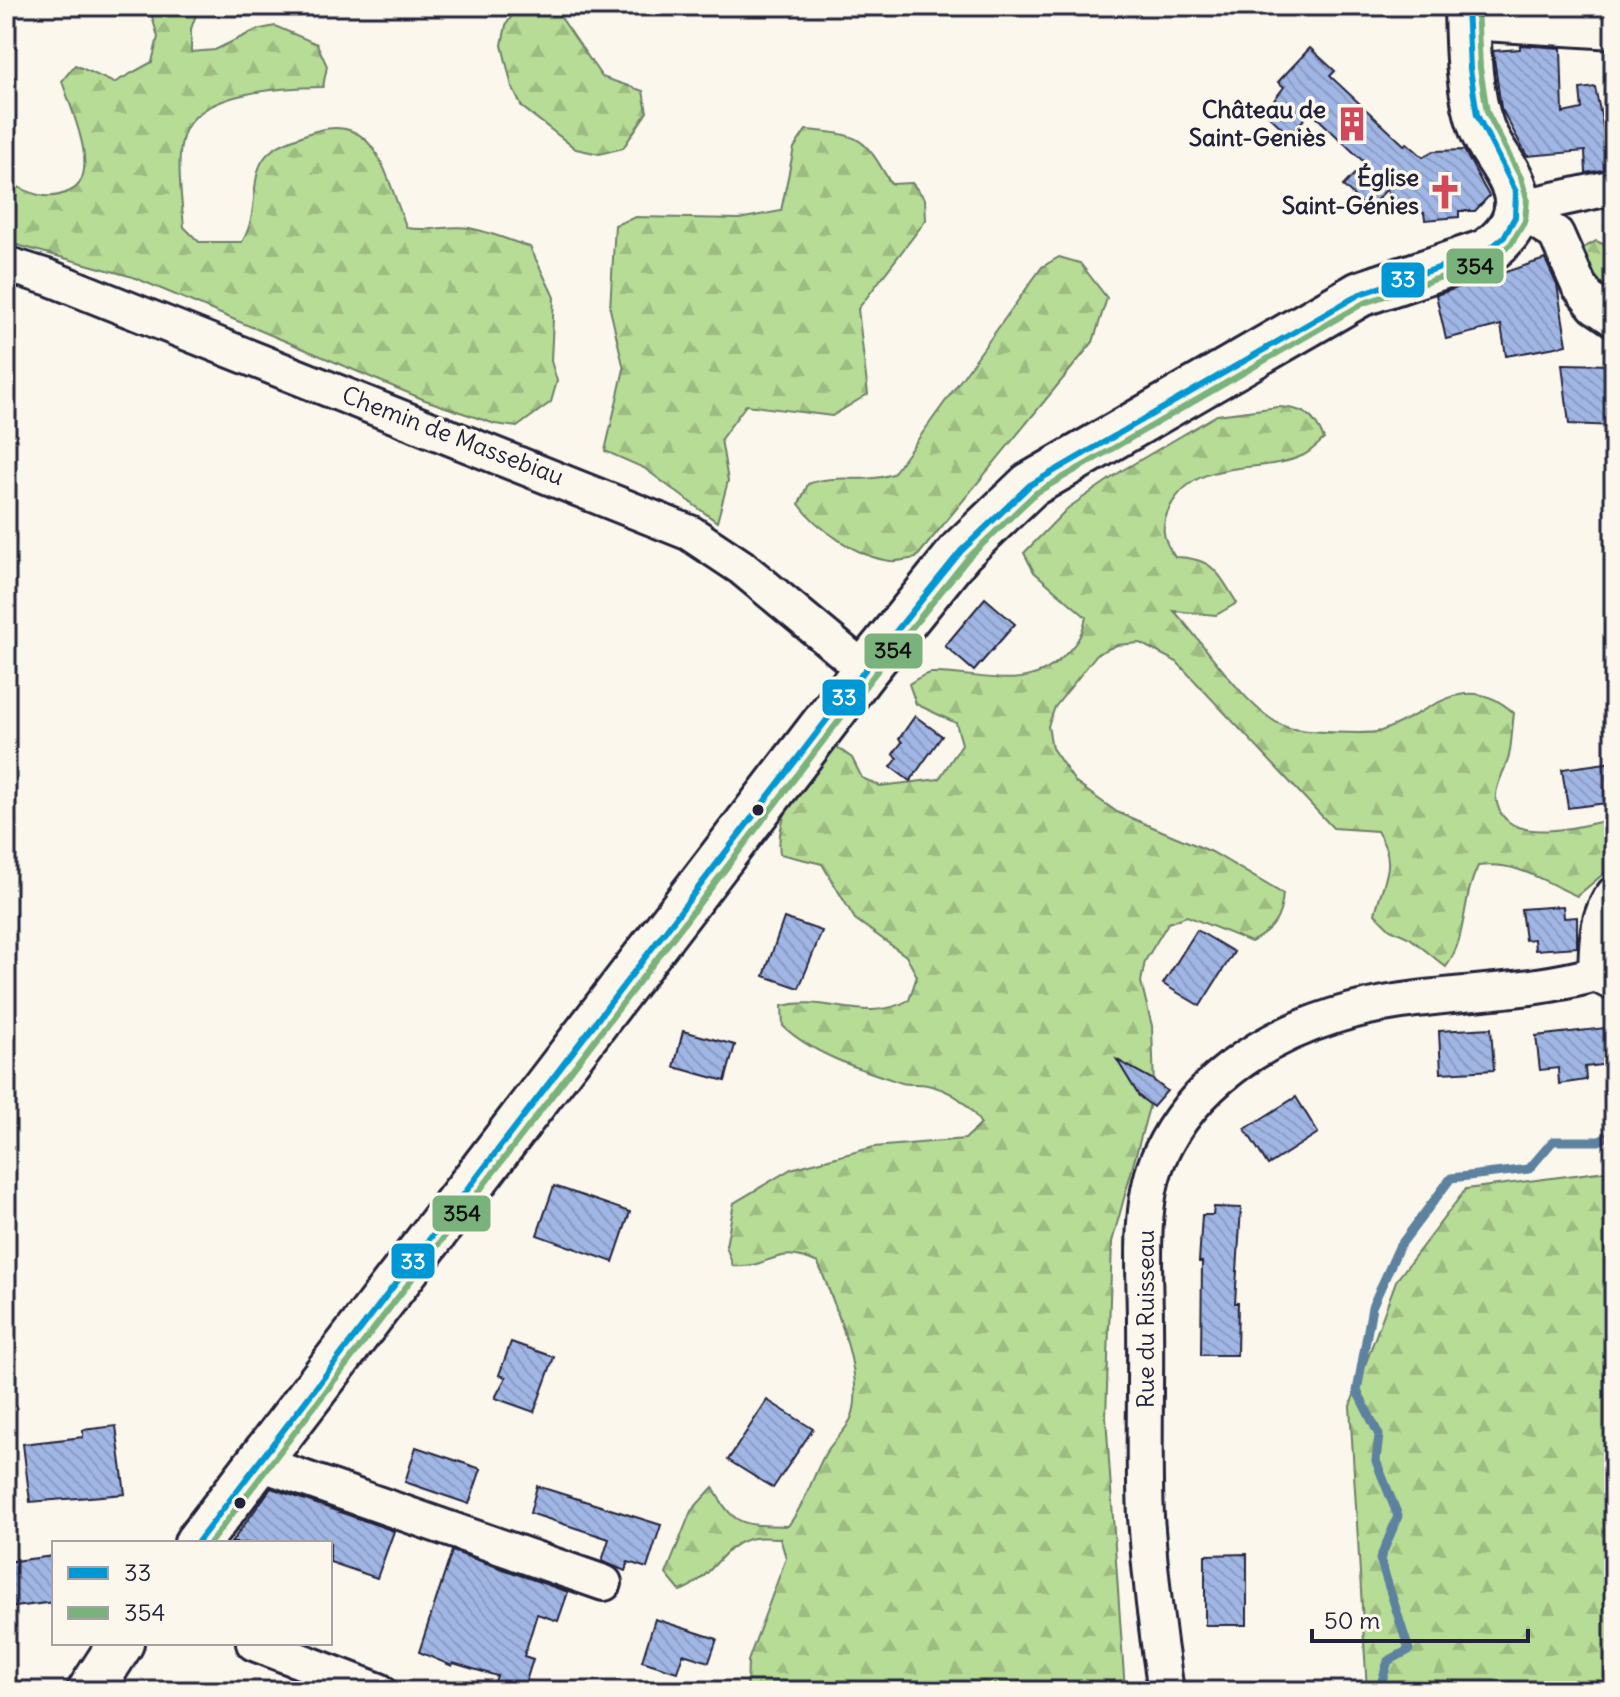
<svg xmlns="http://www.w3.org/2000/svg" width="1620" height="1697" font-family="Delius,sans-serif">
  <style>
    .forest { fill: url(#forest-firs); stroke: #6c7f68; stroke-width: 2 }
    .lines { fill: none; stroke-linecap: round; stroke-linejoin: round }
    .stream { stroke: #5c82a0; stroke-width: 9 }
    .building { fill: url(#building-back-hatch); stroke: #22223b; stroke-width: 2 }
    .street-casing { stroke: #22223b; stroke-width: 40 }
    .secondary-casing { stroke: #22223b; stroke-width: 50 }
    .street { stroke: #fbf7ec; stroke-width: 34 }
    .secondary { stroke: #fbf7ec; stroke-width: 44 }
    .bus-1-casing { stroke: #fbf7ec; stroke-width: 12 }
    .bus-2-casing { stroke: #fbf7ec; stroke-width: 12 }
    .bus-1 { stroke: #0098d4; stroke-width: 6 }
    .bus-2 { stroke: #7ab27c; stroke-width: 6 }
    .bus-dot { fill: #22223b; stroke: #fbf7ec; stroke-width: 3 }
    .labels { text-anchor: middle; stroke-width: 7; stroke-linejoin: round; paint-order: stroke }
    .poi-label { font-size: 24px; font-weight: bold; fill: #22223b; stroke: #fbf7ec; text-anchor: end }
    .street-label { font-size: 24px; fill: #22223b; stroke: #fbf7ec }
    .line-badge { stroke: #fbf7ec; stroke-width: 3 }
    .badge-label { font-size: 22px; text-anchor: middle; font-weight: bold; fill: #fff }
    .pale-badge-label { font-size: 22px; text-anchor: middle; font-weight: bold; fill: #111 }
  </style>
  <defs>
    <pattern id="forest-firs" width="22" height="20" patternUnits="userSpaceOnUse" patternTransform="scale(2)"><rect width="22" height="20" fill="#b7dc96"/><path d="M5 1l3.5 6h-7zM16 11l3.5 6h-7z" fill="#9dbc82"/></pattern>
    <pattern id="building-back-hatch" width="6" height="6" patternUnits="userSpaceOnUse" patternTransform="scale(2)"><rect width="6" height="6" fill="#a0b6e4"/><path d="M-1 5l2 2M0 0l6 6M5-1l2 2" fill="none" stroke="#8a9cc4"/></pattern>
  </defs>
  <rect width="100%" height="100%" fill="#fbf7ec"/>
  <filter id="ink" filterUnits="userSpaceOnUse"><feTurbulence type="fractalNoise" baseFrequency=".0125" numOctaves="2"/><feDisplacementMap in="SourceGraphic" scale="16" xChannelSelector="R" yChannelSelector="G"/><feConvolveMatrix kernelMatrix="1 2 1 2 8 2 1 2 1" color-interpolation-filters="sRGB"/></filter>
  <g filter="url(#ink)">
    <g class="forest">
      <path d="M149,6H199L191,29V52L215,50L256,30L275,26L317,44L327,66L323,87C287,87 205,91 186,129C174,152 182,202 184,227L199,242H242C259,215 250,180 263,160C272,146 289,141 304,135C378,105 384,176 407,228C429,232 448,225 469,228C490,232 510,241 530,247L554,297L551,361L557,381L551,402L517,427L495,424L425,400L133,277L6,242V181C28,192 46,203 70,191C103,176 70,107 62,81L75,65L114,83L152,62L158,37Z"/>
      <polygon points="518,6 553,6 602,77 643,91 647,112 623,148 599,154 576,149 522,107 512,87 502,45 506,25"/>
      <path d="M806,130C861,135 863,135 891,184L912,183L925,199L926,220L858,309L868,394L832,416L746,405L721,439L728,481L717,522L644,468L605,451L624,369L610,309L615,225L636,217L739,219L781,211L794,148Z"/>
      <polygon points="1596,241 1614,249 1614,298 1574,253"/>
      <path d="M1059,257L1080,263L1107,298L1093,342L916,558C908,559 898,562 890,561C858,557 817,529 799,504L808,484C836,473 864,484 893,474L1042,267Z"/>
      <path d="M1278,407C1304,408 1314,415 1324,439C1318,444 1311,451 1304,455C1260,476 1198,454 1170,507C1160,527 1162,539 1175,557C1214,558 1218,573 1237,603L1216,615L1174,611C1204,642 1250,717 1289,728C1304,732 1369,735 1381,731C1431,713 1465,668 1514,713C1512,727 1512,742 1509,756C1506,769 1495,785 1496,797C1501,851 1582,825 1614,819V865L1577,896C1542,881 1518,861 1478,866C1461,900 1468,936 1446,967L1410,938L1390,929L1375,914C1383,878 1399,866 1377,831L1333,828L1177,662L1140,643L1117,645L1097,654L1055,707L1048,726L1052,748L1076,783L1117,812L1212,852L1283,894C1281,919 1273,930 1251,942L1187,916L1168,923L1145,961L1141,982L1152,1026L1154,1089L1112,1242L1106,1417L1125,1691H747L748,1661L786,1558L780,1538C771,1538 758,1536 749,1539C720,1547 714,1578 680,1591L666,1574L691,1511L713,1487C733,1528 745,1525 788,1526C805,1504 812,1478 825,1454C834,1439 848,1430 853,1413C864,1374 834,1301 818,1263C773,1243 773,1269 733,1266L726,1246L734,1203L791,1169L874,1147L965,1139L981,1124C968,1103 952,1090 927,1085C919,1083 910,1085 902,1083C863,1070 813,1055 783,1026L782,1006C826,994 864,1025 909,1000L917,976L906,956L855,919L822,864L780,854C775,815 804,769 835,746L852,758L862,778L880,786L939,779L962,744L956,723L916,704L909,684C915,680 923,674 931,673C976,671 1023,695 1062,658C1076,644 1082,637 1086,617L1034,572L1024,553L1068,508L1123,470L1217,415Z"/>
      <polygon points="1614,1170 1614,1691 1367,1691 1350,1406 1396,1281 1466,1189"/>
    </g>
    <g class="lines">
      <polyline class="stream" points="1379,1691 1388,1661 1409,1650 1380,1559 1398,1516 1376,1461 1379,1435 1357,1391 1372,1307 1399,1247 1451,1178 1529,1169 1553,1141 1599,1141 1614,1134"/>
    </g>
    <g class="building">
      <polygon points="1520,45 1561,48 1563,113 1582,109 1580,89 1595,87 1604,130 1614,128 1614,168 1586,173 1585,151 1527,156 1501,108 1493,51 1520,49"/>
      <polygon points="1310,48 1335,71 1330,76 1404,145 1407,143 1423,157 1434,151 1464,150 1489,196 1475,211 1459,211 1459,217 1425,220 1424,213 1407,213 1404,202 1392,206 1387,189 1368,209 1343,186 1365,163 1311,112 1289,135 1265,112 1284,87 1278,82"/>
      <polygon points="1545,259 1557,285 1567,345 1506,356 1501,325 1446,339 1436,295"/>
      <polygon points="1562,364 1614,365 1614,426 1569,424"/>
      <polygon points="985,598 1015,624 974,671 945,646"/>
      <polygon points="915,716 942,736 910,781 891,767 898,758 893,754 902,742 899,739"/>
      <polygon points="1614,762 1614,802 1568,808 1562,769"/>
      <polygon points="1563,906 1564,918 1577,917 1577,947 1535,950 1534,939 1525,940 1521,909"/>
      <polygon points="784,918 822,931 799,988 764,976"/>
      <polygon points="1197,930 1234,952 1200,1006 1163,984"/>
      <polygon points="1491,1028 1494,1070 1441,1073 1439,1031"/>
      <polygon points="1605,1028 1610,1064 1585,1067 1586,1080 1559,1084 1558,1068 1540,1070 1536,1036"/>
      <polygon points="683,1031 735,1045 725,1081 674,1067"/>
      <polygon points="1117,1060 1152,1079 1167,1091 1153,1107 1139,1096"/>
      <polygon points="1296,1097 1318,1133 1268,1165 1245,1129"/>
      <polygon points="554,1186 630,1212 613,1262 537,1235"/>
      <polygon points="1214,1207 1241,1208 1235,1303 1238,1303 1237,1355 1201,1355 1202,1262 1199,1262 1202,1215 1213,1215"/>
      <polygon points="511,1342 554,1357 534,1412 495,1398 506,1377 499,1375"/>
      <polygon points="767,1400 813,1429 773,1488 728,1460"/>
      <polygon points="116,1426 125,1494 30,1502 23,1444 83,1437 83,1430"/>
      <polygon points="416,1447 481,1469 469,1504 405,1482"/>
      <polygon points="537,1486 661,1525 647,1568 628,1562 625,1571 602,1561 609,1539 530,1513"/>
      <polygon points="271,1488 394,1531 377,1578 330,1562 330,1543 231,1543"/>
      <polygon points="452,1551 568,1592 558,1621 537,1614 524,1656 533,1659 523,1691 493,1687 497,1676 453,1663 452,1666 419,1652"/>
      <polygon points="1247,1554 1247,1625 1205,1625 1205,1555"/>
      <polygon points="54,1556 54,1602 6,1608 6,1562"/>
      <polygon points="655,1619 717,1639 709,1662 683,1654 677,1672 642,1661"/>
    </g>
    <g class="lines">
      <g class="street-casing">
        <g id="street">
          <polyline points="1467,22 1614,31"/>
          <polyline points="1517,208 1556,234 1579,286 1595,306 1614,319"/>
          <polyline points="1517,208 1614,187"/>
          <polyline points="6,264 50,278 690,533 741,567 865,670"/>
          <path d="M1614,894C1596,916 1597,946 1596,974L1614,983"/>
          <polyline points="257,1462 604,1583"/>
          <polyline points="254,1643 379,1691"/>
          <path d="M1166,1691C1157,1634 1150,1575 1146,1517C1143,1452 1146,1387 1145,1323C1145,1272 1138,1202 1160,1155C1193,1084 1261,1039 1334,1016C1420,989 1511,998 1596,974"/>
        </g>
      </g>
      <g class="secondary-casing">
        <g id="secondary">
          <path d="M197,1543L865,670L961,551L1030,485L1360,294L1486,252C1503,240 1519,224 1517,201C1516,176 1491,153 1482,129C1468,92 1468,46 1467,6"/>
          <polyline points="90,1691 121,1643"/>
        </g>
      </g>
      <use href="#street" class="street"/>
      <use href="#secondary" class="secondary"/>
      <g class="bus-1-casing">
        <polyline id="bus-1" points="197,1543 865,670 961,551 1030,485 1360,294 1486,252 1504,237 1515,217 1516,192 1477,115 1470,69 1467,6"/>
      </g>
      <g class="bus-2-casing">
        <polyline id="bus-2" points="210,1543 873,676 968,558 1036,493 1364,303 1490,261 1511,244 1525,221 1527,199 1521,178 1487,112 1480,68 1477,6"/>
      </g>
      <use href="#bus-1" class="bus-1"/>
      <use href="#bus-2" class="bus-2"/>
    </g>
  </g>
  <defs>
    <g id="building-bare" transform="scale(2.76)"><path d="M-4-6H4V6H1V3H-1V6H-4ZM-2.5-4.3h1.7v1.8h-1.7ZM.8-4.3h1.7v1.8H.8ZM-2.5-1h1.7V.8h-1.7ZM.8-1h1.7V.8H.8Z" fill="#d1495b" stroke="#fbf7ec" stroke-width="2.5" paint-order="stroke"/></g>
    <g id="church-bare" transform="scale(2.76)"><path d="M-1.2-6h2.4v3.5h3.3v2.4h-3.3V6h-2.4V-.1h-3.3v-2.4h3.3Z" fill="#d1495b" stroke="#fbf7ec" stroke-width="2.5" paint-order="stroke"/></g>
  </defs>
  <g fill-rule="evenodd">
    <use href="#building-bare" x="1352" y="124"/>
    <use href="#church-bare" x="1445" y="192"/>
  </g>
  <g class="bus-dot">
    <circle cx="758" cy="810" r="7"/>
    <circle cx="240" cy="1503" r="7"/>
  </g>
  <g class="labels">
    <g class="poi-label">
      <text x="1326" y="118">Château de<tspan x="1326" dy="28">Saint-Geniès</tspan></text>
      <text x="1419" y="186">Église<tspan x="1419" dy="28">Saint-Génies</tspan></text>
    </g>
    <g class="street-label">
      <text transform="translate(453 436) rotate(21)" y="8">Chemin de Massebiau</text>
      <text transform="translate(1146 1319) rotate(-90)" y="8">Rue du Ruisseau</text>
    </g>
  </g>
  <g class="line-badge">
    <rect x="1445" y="247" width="60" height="38" rx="8" fill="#7ab27c"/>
    <rect x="1380" y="261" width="46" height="38" rx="8" fill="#0098d4"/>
    <rect x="863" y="632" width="61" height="38" rx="8" fill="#7ab27c"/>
    <rect x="821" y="678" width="46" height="39" rx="8" fill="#0098d4"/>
    <rect x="431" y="1194" width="61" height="39" rx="8" fill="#7ab27c"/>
    <rect x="390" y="1242" width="46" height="38" rx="8" fill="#0098d4"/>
  </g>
  <g class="badge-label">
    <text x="1403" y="287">33</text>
    <text x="844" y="705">33</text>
    <text x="413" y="1269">33</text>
  </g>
  <g class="pale-badge-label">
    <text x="1475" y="274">354</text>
    <text x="893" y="658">354</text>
    <text x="462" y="1221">354</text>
  </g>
  <rect width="1620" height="1697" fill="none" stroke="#fbf7ec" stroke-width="32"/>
  <rect x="16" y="16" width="1588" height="1665" fill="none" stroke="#22223b" stroke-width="3" filter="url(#ink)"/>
  <rect x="52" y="1541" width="280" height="104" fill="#fbf7ec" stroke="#a4a2a5" stroke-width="2"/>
  <rect x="68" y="1567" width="40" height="12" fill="#0098d4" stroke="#a4a2a5" stroke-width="2"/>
  <text x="124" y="1581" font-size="24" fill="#22223b">33</text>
  <rect x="68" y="1607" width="40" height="12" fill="#7ab27c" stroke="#a4a2a5" stroke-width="2"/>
  <text x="124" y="1621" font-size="24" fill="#22223b">354</text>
  <path d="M1312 1629v12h216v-12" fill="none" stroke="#22223b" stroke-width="4"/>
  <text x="1324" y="1629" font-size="24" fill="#22223b" stroke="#fbf7ec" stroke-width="6" paint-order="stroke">50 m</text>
</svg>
